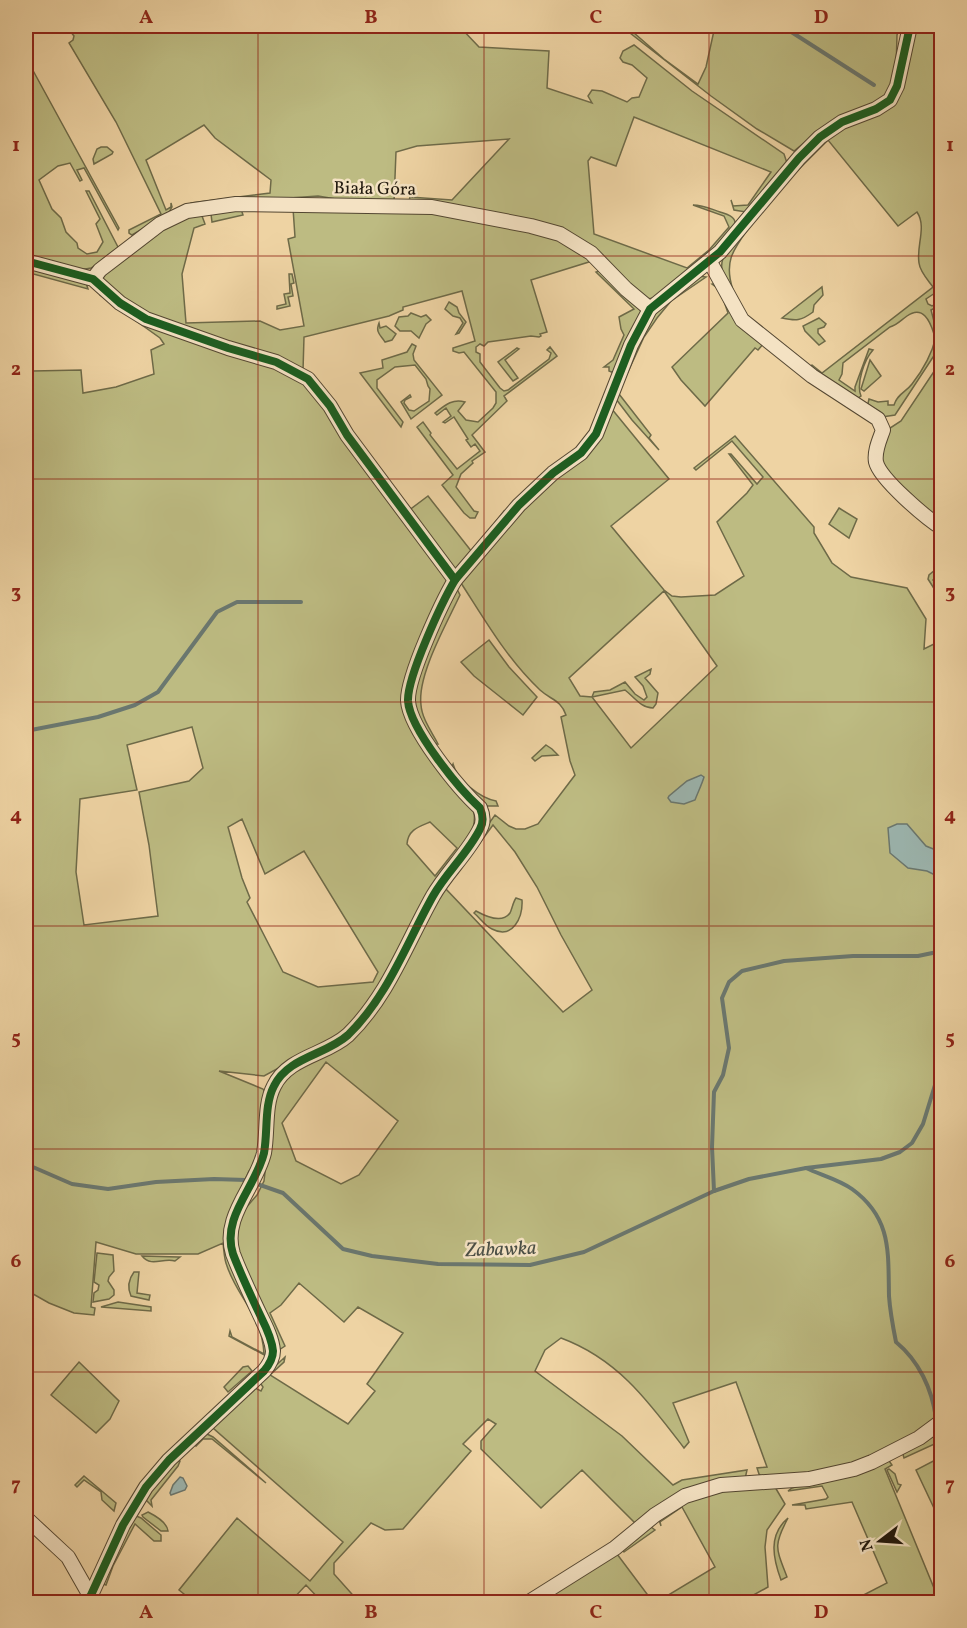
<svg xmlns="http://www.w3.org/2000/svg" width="967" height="1628" font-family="Vollkorn,serif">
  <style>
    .green { fill: #bdbb82; stroke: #6e6a48; stroke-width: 1.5; fill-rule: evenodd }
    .water { fill: #9cb6b0; stroke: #6a776f; stroke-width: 1.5 }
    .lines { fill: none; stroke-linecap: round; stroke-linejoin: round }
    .stream { stroke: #6a776f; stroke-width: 4 }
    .minor-casing { stroke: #544732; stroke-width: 16 }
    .minor { stroke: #f4e2c3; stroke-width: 14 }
    .cycleway-casing { stroke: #f4e2c3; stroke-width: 11 }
    .cycleway { stroke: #1b5e20; stroke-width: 8 }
    .grid { fill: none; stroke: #8f2418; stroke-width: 1.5; stroke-opacity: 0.55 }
    .labels { text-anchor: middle; stroke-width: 5; stroke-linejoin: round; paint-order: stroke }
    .street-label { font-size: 18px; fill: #20180d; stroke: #f4e2c3 }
    .water-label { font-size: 20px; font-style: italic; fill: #4b4f46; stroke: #f4e2c3 }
    .neatline { fill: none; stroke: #8f2418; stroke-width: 2 }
    .grid-label { font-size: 20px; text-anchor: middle; font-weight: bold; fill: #8f2418 }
  </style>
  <rect width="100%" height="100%" fill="#eed3a3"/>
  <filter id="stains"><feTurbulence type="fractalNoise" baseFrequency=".00333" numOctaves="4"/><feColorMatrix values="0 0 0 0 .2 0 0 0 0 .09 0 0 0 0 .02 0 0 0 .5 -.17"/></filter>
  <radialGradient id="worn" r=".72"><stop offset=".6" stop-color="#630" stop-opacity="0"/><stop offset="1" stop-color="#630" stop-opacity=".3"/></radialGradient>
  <g class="green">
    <path d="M66,26H459L479,47L549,51L547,88L592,103L588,96L592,90L602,91L627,102L632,98L639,97L647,78L632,65L623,62L620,58L623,51L634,45L692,91L784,154L787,163L746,212L734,210L731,200L733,206L748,205L771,172L634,117L616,166L591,157L588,161L594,234L687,268L709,250L729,227L724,216L693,205C703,205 711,209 720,212C726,214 734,216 735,222C737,240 669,286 654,298L647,299L641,296L591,246L409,201L410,197L452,200L509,139L417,146L396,152L394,202L348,201L318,196L190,205L191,203L270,193L271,180L215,138L204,125L146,160L166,210L171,207V203L172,207L168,214L132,235L129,233V230L161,214L116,122L69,43L73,40L74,36Z"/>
    <polygon points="621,26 626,26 664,59 698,84 706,67 715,26 899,26 897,35 896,71 887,96 819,131 794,151 757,129 711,96"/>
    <path d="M912,26H941V298L938,291L926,299L928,304L932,306L940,302L941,305L931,310L937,333L934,334C930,321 923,305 907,316C901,320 897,325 890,327L843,363L842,374L839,380L855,391V387L869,349L873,350C864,360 856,384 861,396L858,398L809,369L812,365L822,373L933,287C928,280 920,272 919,263C916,246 927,227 917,212L898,226L828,140L796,172L824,136L891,104Z"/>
    <path d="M30,65L119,228L118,230L84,168L77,170L82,180L80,181L70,163L58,166L39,180L52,209L61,218L66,232L77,243L78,248L87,254L97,252L103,242L96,224L100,219L86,191H89L119,249C110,256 102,264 91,268C76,273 42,261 26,258V174L27,173L26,169V68Z"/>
    <polygon points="101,147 107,147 113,152 112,154 94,164 93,159 97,149"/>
    <path d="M293,208C325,209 358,210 390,211C405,211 421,210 436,211C471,215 572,232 592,261L531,280L547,332L540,334L541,336L539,337L531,336L488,342L484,346L480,344L476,347V352L480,354V362L500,388L504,391L508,390L549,359L551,353L547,350L550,347L557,356L504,396L507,401L472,435L485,452L472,461L473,463L461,474L456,487L474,511L478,512L475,518H470L464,513L442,485L453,475L417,427L423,422L431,433L430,435L457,469L480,451L475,444L471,447L466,440L468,439L454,417L445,423L443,422L451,416L446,408L437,415L435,413C444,406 452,398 465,402L458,411L466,420L478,422L493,408L496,403V392L464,352L459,353L453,351V348L475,341L462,291L403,307V310L389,316L304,337L303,371L305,382L448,579L449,585C437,611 404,673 405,701C406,728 452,783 471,805C487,833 443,872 430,896L431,906L444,887L563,1012L592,990L561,935L537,887L515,852L493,825L456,875L454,872L495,815L509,826L516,829H525L538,824L575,775L570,761L561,717L566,715C561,700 551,700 540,690C507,659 485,620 461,583C481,558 499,531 521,508C544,485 570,465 595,445L600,439L611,408L669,479L611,526L664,590L672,596L681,597L715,595L744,576L717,522L747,493L753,485L729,454H731L757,484L763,477L732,441L696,470L694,468L735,436L814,527V533L832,563L851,577L907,588L926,619L924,649L942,640V1416C895,1459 825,1477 764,1479L759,1474L757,1468L767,1467L736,1382L673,1403L689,1442L684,1448C649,1402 618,1359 561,1338L545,1350L535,1371L622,1436L673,1485L682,1480L747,1470L745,1479C694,1484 677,1496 636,1524L582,1470L541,1508L481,1449V1441L496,1424L488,1419L463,1444L471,1451L403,1529L385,1530L371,1523L334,1563V1574L359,1602H322L306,1585L290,1602H188L190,1599L179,1590L237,1518L310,1581L343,1542L213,1428L212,1425L214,1422L253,1387L261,1391L263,1387L259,1381L285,1357L284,1362L270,1375L348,1424L375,1391L367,1384L403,1333L358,1307L344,1322L299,1283L281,1305L270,1313L285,1346L279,1350L237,1255L234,1229L238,1217L257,1195L264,1181L274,1094C282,1074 302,1066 320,1057L312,1050L264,1076L219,1071L263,1089L267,1096L258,1161L256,1168L249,1171C241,1189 229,1212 228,1233C225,1271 274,1327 266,1356L229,1336L230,1331L232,1337L264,1354C262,1314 238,1299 227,1266C224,1259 224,1250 223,1243L198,1254H136L96,1242L91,1307L95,1308L94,1315L74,1313L49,1303L26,1290V321H28L33,371L81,370L83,393L116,387L154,374L151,350L164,344L160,338L100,295L105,286L101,278C115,256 172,216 198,213L202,216L205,224L194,228L182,274L186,323L260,321L280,330L304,326L288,239L295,237ZM664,591L717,666L631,748L592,697L625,690C634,697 641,708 653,708L656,704L658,693L645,678L650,674L651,669L635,677L643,686L647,697L644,700L635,694L625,682L610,690L594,692L592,697L580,696L569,678ZM192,727L203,768L189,781L139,792L149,845L158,916L84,925L76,872L80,799L137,790L127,745ZM242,819L265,874L304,851L378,972L373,982L318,987L283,972L247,902L250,898L242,878L228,827ZM430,822L457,848L435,876L407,844C408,830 418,827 430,822ZM326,1062L398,1121L359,1175L341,1184L296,1161L282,1123Z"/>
    <polygon points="241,209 243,215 212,222 211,214"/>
    <path d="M748,229C732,251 724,263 733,290C709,263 727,249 748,229Z"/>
    <polygon points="26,266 85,280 88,289 26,272"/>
    <polygon points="599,271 640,306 642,313 614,373 609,371 609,367 604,367 613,360 624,335 621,329 619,317 634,309 596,272"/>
    <polygon points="289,274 292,274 294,283 291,284 293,296 288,297 290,306 277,309 277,306 286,304 284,294 290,293"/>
    <polygon points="698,276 706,277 671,301 657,318 644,337 621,387 619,394 651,435 649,438 659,450 632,420 616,399 623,374 654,313"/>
    <polygon points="716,283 764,343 758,350 755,348 705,406 681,380 672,367 728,313 720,290 712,284"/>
    <path d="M822,287L823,295L814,305L813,312C801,321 796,321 782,318Z"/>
    <polygon points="449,302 457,307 459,313 466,322 459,333 456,334 463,323 460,318 453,316 445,309"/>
    <polygon points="411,313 421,317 426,315 431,320 426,324 419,338 411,331 400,331 395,326 399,317 408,316"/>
    <polygon points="819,318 826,324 824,327 818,329 818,333 825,341 819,345 805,331 803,326"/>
    <path d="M379,323L380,328L386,326L396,334L392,340L385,342C381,335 375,333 379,323Z"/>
    <path d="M941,334V345L895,415L882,417L867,408L869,399L878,402L888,401V405H894C897,394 906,392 912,384C923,370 932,353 936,337Z"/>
    <polygon points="412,344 416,346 413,354 414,360 442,395 411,419 401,402 410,395 411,397 405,400 404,403 409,410 414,411 429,401 430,389 428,386 426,379 415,365 395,367 377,380 377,388 403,422 401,427 360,373 383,368 382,360 407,352"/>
    <polygon points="517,348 519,349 505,360 518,378 513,381 498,362"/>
    <polygon points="870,360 881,376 864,391 861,389"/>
    <polygon points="941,361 941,524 883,468 881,446 887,430 901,421"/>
    <polygon points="428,496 472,552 504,511 505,514 457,570 453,569 408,511"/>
    <polygon points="839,508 857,519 849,538 829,524"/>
    <polygon points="941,565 941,571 933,580 941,589 940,598 928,579 929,575"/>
    <path d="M457,589L460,595C447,623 417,675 421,705C422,719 432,732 438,744H435C426,732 414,719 412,703C410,673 444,617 457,589Z"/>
    <polygon points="489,640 509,667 537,697 523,715 474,676 461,662"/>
    <polygon points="546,745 552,749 558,755 542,756 535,761 532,758"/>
    <path d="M453,764C457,780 480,798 496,801L498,806H486L451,768Z"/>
    <path d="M516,898L522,900C523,917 513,940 492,929C485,926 480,918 474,913L476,911C485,916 502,924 510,913C512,909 513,902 516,898Z"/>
    <polygon points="97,1253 113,1255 114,1271 109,1277 108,1281 114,1290 114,1295 109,1299 93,1302 94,1293 98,1290 99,1285 94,1282"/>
    <path d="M142,1256L179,1257H180L175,1261C163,1257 152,1268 142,1256Z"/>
    <path d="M134,1272H139L137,1293L150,1295L149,1300L131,1296C127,1287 128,1280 134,1272Z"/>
    <polygon points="118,1302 151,1307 151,1311 101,1307"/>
    <polygon points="79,1362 119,1401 110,1419 96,1433 51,1395"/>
    <polygon points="248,1366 252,1371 228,1392 224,1387 243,1367"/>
    <polygon points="941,1426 941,1441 904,1458 902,1451"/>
    <polygon points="205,1433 213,1437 266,1483 212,1439 203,1439 196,1446 193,1442"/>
    <polygon points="941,1457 941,1523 916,1470"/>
    <polygon points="887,1458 892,1465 885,1469 934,1588 941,1586 941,1602 850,1602 887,1583 852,1502 806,1509 805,1505 792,1505 826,1499 828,1497 822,1486 788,1491 792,1488"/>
    <polygon points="176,1459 180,1461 178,1466 151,1500 152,1506 144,1498"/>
    <polygon points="889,1469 895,1474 898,1484 901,1485 897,1492 887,1470"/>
    <polygon points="84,1476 116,1503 114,1511 102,1500 101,1492 84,1480 77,1487 75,1485"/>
    <polygon points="775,1487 785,1504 767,1530 765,1547 768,1587 741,1602 661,1602 660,1600 715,1567 682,1507 660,1522 661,1526 658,1517 709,1491"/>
    <path d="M148,1512C156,1516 167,1522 168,1531H161L143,1517L142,1515Z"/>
    <polygon points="134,1515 141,1518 161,1535 161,1541 154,1541 135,1524 113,1566 106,1585 103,1584"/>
    <path d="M788,1518C773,1546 776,1548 787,1577L781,1580C773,1558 768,1535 788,1518Z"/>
    <polygon points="651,1527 655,1530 624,1552 623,1550"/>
    <polygon points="617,1554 653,1602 569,1602 565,1597 556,1602 537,1602"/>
  </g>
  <g class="water">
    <path d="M701,775L704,777C702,784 698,792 695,800L684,804L671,802L668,798L669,796L687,781Z"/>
    <polygon points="897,824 907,824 926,846 941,852 941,878 927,871 908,868 890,853 888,828"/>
    <polygon points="180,1477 183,1478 187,1486 185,1490 171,1495 170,1493 173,1485"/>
  </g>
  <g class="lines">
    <g class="stream">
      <polyline points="782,26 874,85"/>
      <polyline points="26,731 98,717 135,705 158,692 217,612 237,602 301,602"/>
      <polyline points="26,1164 72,1184 108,1189 156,1182 214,1179 246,1180 283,1193 343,1249 372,1256 438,1264 530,1265 584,1252 714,1191 749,1179 806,1168 881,1159 900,1152 912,1143 923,1124 935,1085 942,1077"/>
      <path d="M806,1168C821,1175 840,1180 852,1189C892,1218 888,1252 889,1296C890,1311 893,1327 896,1342C919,1361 932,1389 936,1418"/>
      <polyline points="714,1191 712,1147 714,1092 723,1075 729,1048 722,998 729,982 742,971 784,961 853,956 918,956 942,951"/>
    </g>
    <g class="minor-casing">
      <g id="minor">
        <polyline points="26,261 93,279 120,303 146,319 228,348 276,362 308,379 330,406 347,435 455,580"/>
        <path d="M710,262L742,320L812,376L878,419L883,430C880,439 874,451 876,462C880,479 926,518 942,528"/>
        <polyline points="93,279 100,270 160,224 187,211 236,204 432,207 531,226 560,234 591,253 626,289 650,309"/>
        <polyline points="26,1518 68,1557 93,1601"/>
        <path d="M85,1602L91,1595L123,1525L146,1487L169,1460L264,1371C269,1365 273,1359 273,1351C272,1339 266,1327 261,1317C251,1296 241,1275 233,1254C221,1217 256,1187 264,1153C268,1131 264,1105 274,1086C288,1057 326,1055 348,1035C388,996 406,944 433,896C446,873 468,853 480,829C484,822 483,815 480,808C459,789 410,729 408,701C407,677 442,602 455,580L519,505L553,473L581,453L596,434L631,345L650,309L720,252L799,158L820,137L842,122L876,109L890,100L897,86L910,26"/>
        <polyline points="529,1602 615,1548 655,1515 685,1496 721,1485 809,1479 854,1469 872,1462 919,1438 942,1421"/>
      </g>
    </g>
    <use href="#minor" class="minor"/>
    <g class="cycleway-casing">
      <g id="cycleway">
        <polyline points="26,261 93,279 120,303 146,319 228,348 276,362 308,379 330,406 347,435 455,580"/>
        <path d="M85,1602L91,1595L123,1525L146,1487L169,1460L264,1371C269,1365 273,1359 273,1351C272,1339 266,1327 261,1317C251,1296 241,1275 233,1254C221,1217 256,1187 264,1153C268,1131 264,1105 274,1086C288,1057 326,1055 348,1035C388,996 406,944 433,896C446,873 468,853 480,829C484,822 483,815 480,808C459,789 410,729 408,701C407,677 442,602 455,580L519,505L553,473L581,453L596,434L631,345L650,309L720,252L799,158L820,137L842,122L876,109L890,100L897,86L910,26"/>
      </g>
    </g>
    <use href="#cycleway" class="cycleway"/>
  </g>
  <path class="grid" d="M258,26V1602M484,26V1602M709,26V1602M26,256H942M26,479H942M26,702H942M26,926H942M26,1149H942M26,1372H942"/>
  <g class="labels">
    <g class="street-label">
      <text transform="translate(375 188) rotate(1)" y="6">Biała Góra</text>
    </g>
    <g class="water-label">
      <text transform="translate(501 1248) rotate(-2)" y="7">Zabawka</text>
    </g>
  </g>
  <rect width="967" height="1628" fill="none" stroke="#eed3a3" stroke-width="66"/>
  <g transform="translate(880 1541) rotate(253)" stroke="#f4e2c3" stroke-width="4.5" paint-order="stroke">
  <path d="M0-4.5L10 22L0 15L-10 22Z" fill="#20180d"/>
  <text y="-9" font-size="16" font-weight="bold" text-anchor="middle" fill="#20180d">N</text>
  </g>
  <rect x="33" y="33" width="901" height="1562" class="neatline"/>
  <g class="grid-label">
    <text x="146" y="23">A</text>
    <text x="371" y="23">B</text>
    <text x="596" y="23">C</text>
    <text x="821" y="23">D</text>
    <text x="16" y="151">1</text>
    <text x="950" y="151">1</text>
    <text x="16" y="375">2</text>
    <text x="950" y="375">2</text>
    <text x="16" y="598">3</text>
    <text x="950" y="598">3</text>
    <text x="16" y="821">4</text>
    <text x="950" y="821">4</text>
    <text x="16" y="1044">5</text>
    <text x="950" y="1044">5</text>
    <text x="16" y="1267">6</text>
    <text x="950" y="1267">6</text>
    <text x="16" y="1490">7</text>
    <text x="950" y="1490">7</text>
    <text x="146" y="1618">A</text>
    <text x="371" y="1618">B</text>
    <text x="596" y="1618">C</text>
    <text x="821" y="1618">D</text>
  </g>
  <rect width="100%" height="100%" filter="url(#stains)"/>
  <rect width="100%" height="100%" fill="url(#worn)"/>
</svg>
